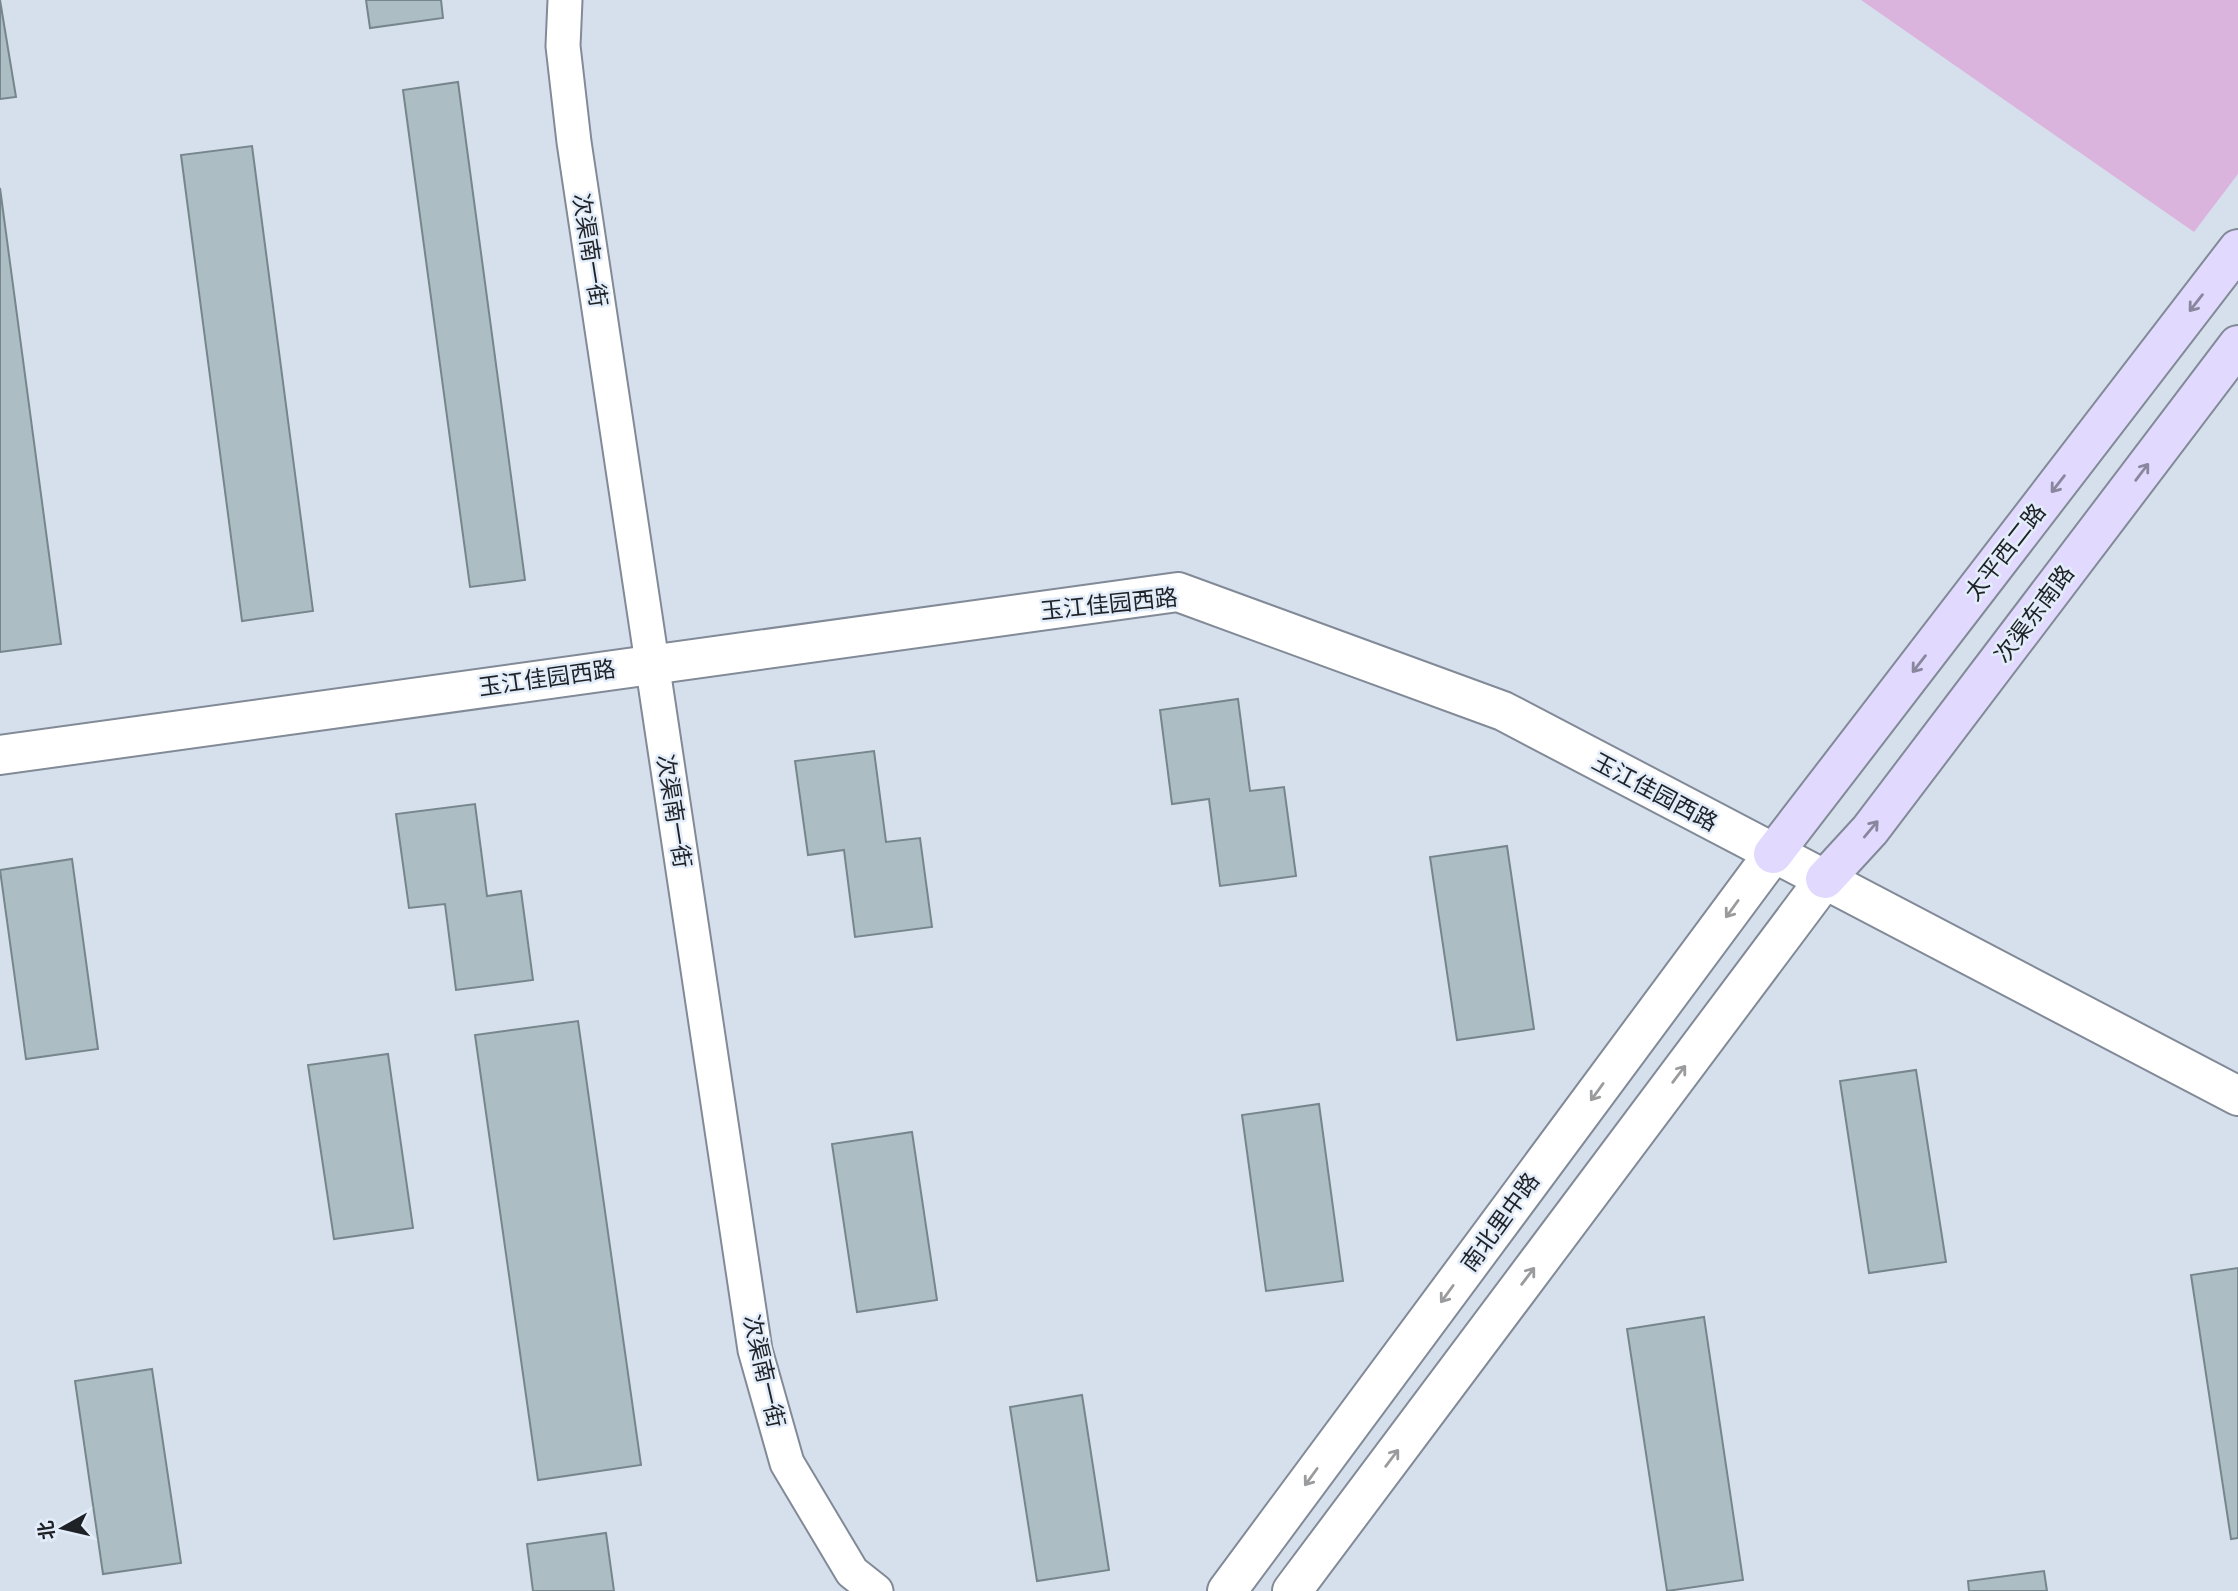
<svg xmlns="http://www.w3.org/2000/svg" width="2238" height="1591" font-family="'Open Sans','Noto Sans SC',sans-serif">
  <style>
    .green { fill: #dbb4de }
    .building { fill: #acbdc3; stroke: #76868c; stroke-width: 2 }
    .lines { fill: none; stroke-linecap: round; stroke-linejoin: round }
    .minor-casing { stroke: #818a96; stroke-width: 37 }
    .tertiary-casing { stroke: #818a96; stroke-width: 42 }
    .secondary-casing { stroke: #818a96; stroke-width: 42 }
    .minor { stroke: #fff; stroke-width: 33 }
    .tertiary { stroke: #fff; stroke-width: 38 }
    .secondary { stroke: #e1dafe; stroke-width: 38 }
    .oneway { stroke: #89879d }
    .oneway2 { stroke: #9a9b9d }
    .labels { text-anchor: middle; stroke-width: 5; stroke-linejoin: round; paint-order: stroke }
    .street-label { font-size: 23px; fill: #1e2126; stroke: #e3edfa }
  </style>
  <rect width="100%" height="100%" fill="#d6e0ed"/>
  <polygon class="green" points="1861,0 2238,0 2238,174 2194,232"/>
  <g class="building">
    <polygon points="0,0 16,97 0,99"/>
    <polygon points="366,0 441,0 443,18 370,28"/>
    <polygon points="458,82 525,580 470,587 403,90"/>
    <polygon points="252,146 313,611 242,621 181,155"/>
    <polygon points="0,188 61,644 0,652"/>
    <polygon points="1238,699 1250,791 1284,787 1296,876 1220,886 1209,799 1172,804 1160,710"/>
    <polygon points="874,751 886,842 920,838 932,927 855,937 844,850 808,855 795,761"/>
    <polygon points="475,804 487,896 521,891 533,980 456,990 445,904 409,908 396,814"/>
    <polygon points="1507,846 1534,1029 1457,1040 1430,857"/>
    <polygon points="72,859 98,1049 26,1059 0,870"/>
    <polygon points="578,1021 641,1465 538,1480 475,1035"/>
    <polygon points="388,1054 413,1228 334,1239 308,1065"/>
    <polygon points="1916,1070 1946,1262 1869,1273 1840,1081"/>
    <polygon points="1319,1104 1343,1281 1266,1291 1242,1115"/>
    <polygon points="912,1132 937,1300 857,1312 832,1144"/>
    <polygon points="2238,1268 2238,1538 2231,1539 2191,1275"/>
    <polygon points="1704,1317 1743,1580 1667,1591 1627,1329"/>
    <polygon points="152,1369 181,1563 103,1574 75,1381"/>
    <polygon points="1082,1395 1109,1570 1037,1581 1010,1407"/>
    <polygon points="606,1533 614,1591 533,1591 527,1544"/>
    <polygon points="2044,1571 2047,1591 1969,1591 1968,1581"/>
  </g>
  <g class="lines">
    <g class="minor-casing">
      <polyline id="minor" points="565,0 563,46 574,142 755,1350 787,1463 852,1572 876,1591"/>
    </g>
    <g class="tertiary-casing">
      <g id="tertiary">
        <polyline points="0,755 1178,592 1503,711 2238,1096"/>
        <polyline points="1227,1591 1773,854"/>
        <polyline points="1292,1591 1825,879"/>
      </g>
    </g>
    <g class="secondary-casing">
      <g id="secondary">
        <polyline points="1773,854 2238,249"/>
        <polyline points="1825,879 1870,830 2238,345"/>
      </g>
    </g>
    <use href="#minor" class="minor"/>
    <use href="#tertiary" class="tertiary"/>
    <use href="#secondary" class="secondary"/>
  </g>
  <defs><path id="oneway-shaft" d="M-6 0H5M1.5-3L5.5 0L1.5 3" fill="none" stroke-width="1.6" stroke-linecap="round" stroke-linejoin="round" transform="scale(1.75)"/></defs>
  <g class="oneway">
    <use href="#oneway-shaft" transform="translate(2196 303) rotate(128)"/>
    <use href="#oneway-shaft" transform="translate(2142 472) rotate(-53)"/>
    <use href="#oneway-shaft" transform="translate(2058 484) rotate(128)"/>
    <use href="#oneway-shaft" transform="translate(1919 664) rotate(128)"/>
    <use href="#oneway-shaft" transform="translate(1871 829) rotate(-50)"/>
  </g>
  <g class="oneway2">
    <use href="#oneway-shaft" transform="translate(1732 909) rotate(126)"/>
    <use href="#oneway-shaft" transform="translate(1679 1074) rotate(-53)"/>
    <use href="#oneway-shaft" transform="translate(1597 1092) rotate(126)"/>
    <use href="#oneway-shaft" transform="translate(1528 1276) rotate(-53)"/>
    <use href="#oneway-shaft" transform="translate(1447 1294) rotate(126)"/>
    <use href="#oneway-shaft" transform="translate(1392 1458) rotate(-53)"/>
    <use href="#oneway-shaft" transform="translate(1311 1477) rotate(126)"/>
  </g>
  <g class="labels">
    <g class="street-label">
      <text transform="translate(590 250) rotate(81)" y="8">次渠南一街</text>
      <text transform="translate(2005 552) rotate(-52)" y="8">太平西二路</text>
      <text transform="translate(1109 604) rotate(-6)" y="8">玉江佳园西路</text>
      <text transform="translate(2034 614) rotate(-53)" y="8">次渠东南路</text>
      <text transform="translate(547 678) rotate(-8)" y="8">玉江佳园西路</text>
      <text transform="translate(1655 792) rotate(28)" y="8">玉江佳园西路</text>
      <text transform="translate(674 811) rotate(81)" y="8">次渠南一街</text>
      <text transform="translate(1500 1222) rotate(-54)" y="8">南北里中路</text>
      <text transform="translate(764 1371) rotate(77)" y="8">次渠南一街</text>
    </g>
  </g>
  <g transform="translate(63 1528) rotate(262)" stroke="#e3edfa" stroke-width="5" paint-order="stroke">
  <path d="M0-5L12 26L0 18L-12 26Z" fill="#1e2126"/>
  <text y="-10" font-size="19" font-weight="bold" text-anchor="middle" fill="#1e2126">北</text>
  </g>
</svg>
